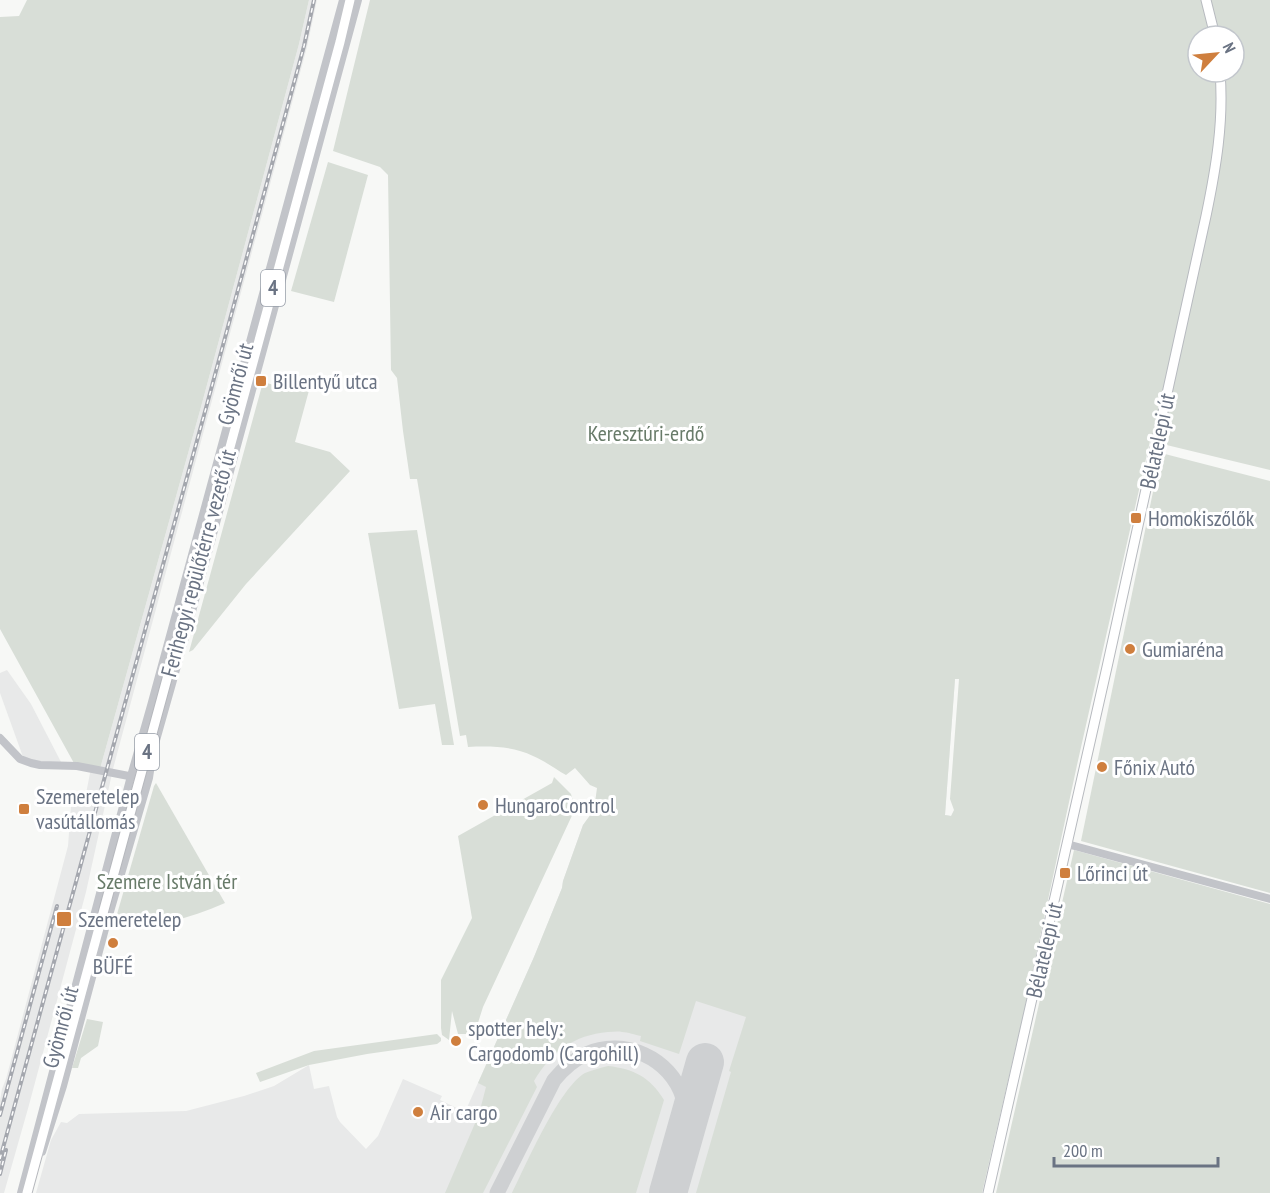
<svg xmlns="http://www.w3.org/2000/svg" width="1270" height="1193" font-family="'PT Sans Narrow',sans-serif">
  <style>
    .built { fill: #e8e9e9 }
    .green { fill: #d8ded7; fill-rule: evenodd }
    .lines { fill: none; stroke-linecap: round; stroke-linejoin: round }
    .taxiway { stroke: #ced0d2; stroke-width: 15 }
    .runway { stroke: #ced0d2; stroke-width: 38 }
    .secondary-casing { stroke: #b7babf; stroke-width: 11 }
    .primary-casing { stroke: #b6b8bd; stroke-width: 11 }
    .tertiary { stroke: #c2c4c9; stroke-width: 8 }
    .secondary { stroke: #fff; stroke-width: 9 }
    .primary { stroke: #fff; stroke-width: 9 }
    .rail-casing { stroke: #a4a7ae; stroke-width: 4 }
    .rail { stroke: #fff; stroke-width: 1.5; stroke-dasharray: 4.5; stroke-linecap: butt }
    .primary-bridge-casing { stroke: #b6b8bd; stroke-width: 11; stroke-linecap: butt }
    .primary-bridge { stroke: #fff; stroke-width: 9 }
    .poi-dot { fill: #cf7f3e; stroke: #fff; stroke-width: 2 }
    .labels { text-anchor: middle; stroke-width: 6; stroke-linejoin: round; paint-order: stroke }
    .shield { fill: #fff; stroke: #979da8; stroke-width: 1.5 }
    .shield-label { font-size: 21px; font-weight: bold; fill: #6a7383 }
    .poi-label { font-size: 22px; fill: #6a7383; stroke: #fff; text-anchor: start }
    .street-label { font-size: 22px; fill: #6a7383; stroke: #fff }
    .park-label { font-size: 22px; fill: #687b69; stroke: #fff }
  </style>
  <rect width="100%" height="100%" fill="#f7f8f6"/>
  <g class="built">
    <polygon points="309,0 317,0 307,47 113,769 86,892 29,1105 4,1193 0,1193 0,1101 2,1089 6,1079 68,846 71,806 84,804 91,768 100,769 201,407 299,44"/>
    <polygon points="627,607 955,679 945,815 951,816 919,1193 36,1193 51,1140 61,1122 67,1123 79,1114 186,1111 244,1096 274,1086 309,1065 314,1089 329,1086 337,1117 340,1122 366,1149 378,1136 403,1079 442,1096 440,1100 465,1112 534,957 562,888 563,881 583,825 594,810"/>
    <polygon points="7,670 31,704 61,762 41,762 23,757 0,693 0,673"/>
  </g>
  <g class="green">
    <polygon points="27,0 309,0 299,44 201,407 100,769 75,765 0,629 0,17 19,16"/>
    <path d="M370,0H1270V470L1150,441L1077,765L1023,1016L982,1193H696L731,1072L729,1071L746,1017L696,1001L679,1054L640,1041L641,1036C635,1035 628,1032 622,1032C618,1031 613,1032 608,1032C574,1035 551,1052 534,1081L537,1087L483,1193H445L479,1114L486,1087L478,1083L534,957L562,888L563,881L583,825L594,810L597,788L590,785L575,768L566,775C555,769 545,761 533,756C513,746 490,746 468,747L466,735L460,736L417,479H410L403,431L397,378L391,370L388,175L380,167L333,151ZM1198,36H1234V72H1198ZM955,679H959L950,799L954,810L951,816L945,815Z"/>
    <polygon points="328,162 368,175 334,302 291,291"/>
    <polygon points="289,376 311,383 295,442 330,452 350,471 246,584 193,650 189,652 263,382 285,388"/>
    <polygon points="1161,453 1270,481 1270,893 1081,841"/>
    <polygon points="417,530 454,745 442,745 435,704 399,709 368,533"/>
    <polygon points="554,777 571,794 575,809 483,1007 477,1026 492,1034 458,1034 452,1011 449,1040 442,1035 441,1028 441,980 472,918 458,836 552,783"/>
    <path d="M156,783L225,903C188,919 153,928 113,928L154,786Z"/>
    <polygon points="1074,850 1270,904 1270,1193 996,1193"/>
    <polygon points="87,1019 103,1022 98,1046 81,1058 78,1068 72,1068"/>
    <polygon points="437,1034 441,1038 441,1041 437,1044 367,1054 309,1065 260,1082 256,1073 314,1051"/>
    <path d="M608,1066C634,1069 650,1077 664,1100L636,1193H512C526,1165 559,1088 585,1073C592,1070 600,1068 608,1066Z"/>
  </g>
  <g class="lines">
    <path class="taxiway" d="M497,1193L554,1080C563,1069 573,1060 586,1054C624,1037 671,1058 683,1098C687,1112 686,1125 683,1139"/>
    <polyline class="runway" points="668,1193 705,1062"/>
    <g class="secondary-casing">
      <g id="secondary">
        <polyline points="1206,0 1215,36"/>
        <path d="M988,1193L1107,667L1206,216C1216,168 1224,121 1220,72"/>
      </g>
    </g>
    <g class="primary-casing">
      <g id="primary">
        <polyline points="195,576 340,42 350,0"/>
        <polyline points="27,1193 99,928"/>
      </g>
    </g>
    <g class="tertiary">
      <polyline points="0,738 20,759 31,763 40,765 77,766 134,777"/>
      <polyline points="1067,844 1270,899"/>
      <polyline points="42,1152 63,1086 105,929 149,778 153,751 181,652 358,0"/>
      <polyline points="21,1193 131,776 152,702 343,0"/>
    </g>
    <use href="#secondary" class="secondary"/>
    <use href="#primary" class="primary"/>
    <g class="rail-casing">
      <g id="rail">
        <polyline points="0,1115 57,906"/>
        <polyline points="0,1159 206,408 304,46 314,0"/>
        <polyline points="0,1174 6,1150"/>
      </g>
    </g>
    <use href="#rail" class="rail"/>
    <g class="primary-bridge-casing">
      <polyline id="primary-bridge" points="99,928 195,576"/>
    </g>
    <use href="#primary-bridge" class="primary-bridge"/>
  </g>
  <g class="poi-dot">
    <rect x="255" y="375" width="12" height="12" rx="3"/>
    <rect x="1130" y="512" width="12" height="12" rx="3"/>
    <circle cx="1130" cy="649" r="6"/>
    <circle cx="1102" cy="767" r="6"/>
    <circle cx="483" cy="805" r="6"/>
    <rect x="18" y="803" width="12" height="12" rx="3"/>
    <rect x="1059" y="867" width="12" height="12" rx="3"/>
    <rect x="56" y="911" width="16" height="16" rx="3"/>
    <circle cx="113" cy="943" r="6"/>
    <circle cx="456" cy="1041" r="6"/>
    <circle cx="418" cy="1112" r="6"/>
  </g>
  <g class="labels">
    <g class="shield">
      <rect x="261" y="270" width="24" height="36" rx="4.5"/>
      <rect x="135" y="734" width="24" height="36" rx="4.5"/>
    </g>
    <g class="shield-label">
      <text x="273" y="295">4</text>
      <text x="147" y="759">4</text>
    </g>
    <g class="poi-label">
      <text x="273" y="389">Billentyű utca</text>
      <text x="1148" y="526">Homokiszőlők</text>
      <text x="1142" y="657">Gumiaréna</text>
      <text x="1114" y="775">Főnix Autó</text>
      <text x="36" y="804">Szemeretelep<tspan x="36" dy="25">vasútállomás</tspan></text>
      <text x="495" y="813">HungaroControl</text>
      <text x="1077" y="881">Lőrinci út</text>
      <text x="78" y="927">Szemeretelep</text>
      <text x="113" y="974" text-anchor="middle">BÜFÉ</text>
      <text x="468" y="1036">spotter hely:<tspan x="468" dy="25">Cargodomb (Cargohill)</tspan></text>
      <text x="430" y="1120">Air cargo</text>
    </g>
    <g class="street-label">
      <text transform="translate(235 384) rotate(-75)" y="8">Gyömrői út</text>
      <text transform="translate(1157 441) rotate(-78)" y="8">Bélatelepi út</text>
      <text transform="translate(198 563) rotate(-75)" y="8">Ferihegyi repülőtérre vezető út</text>
      <text transform="translate(1044 950) rotate(-77)" y="8">Bélatelepi út</text>
      <text transform="translate(60 1027) rotate(-75)" y="8">Gyömrői út</text>
    </g>
    <g class="park-label">
      <text x="646" y="441">Keresztúri-erdő</text>
      <text x="167" y="889">Szemere István tér</text>
    </g>
  </g>
  <g transform="translate(1216 54) rotate(64)"><circle r="28" fill="#ffffff" stroke="#c3c7cd" stroke-width="1.5"/>
  <path d="M0-4.5L10 22L0 15L-10 22Z" fill="#cf7f3e"/>
  <text y="-9" font-size="16" font-weight="bold" text-anchor="middle" fill="#6a7383">N</text>
  </g>
  <path d="M1054 1157v9h164v-9" fill="none" stroke="#6a7383" stroke-width="3"/>
  <text x="1063" y="1157" font-size="18" fill="#6a7383" stroke="#ffffff" stroke-width="4.5" paint-order="stroke">200 m</text>
</svg>
